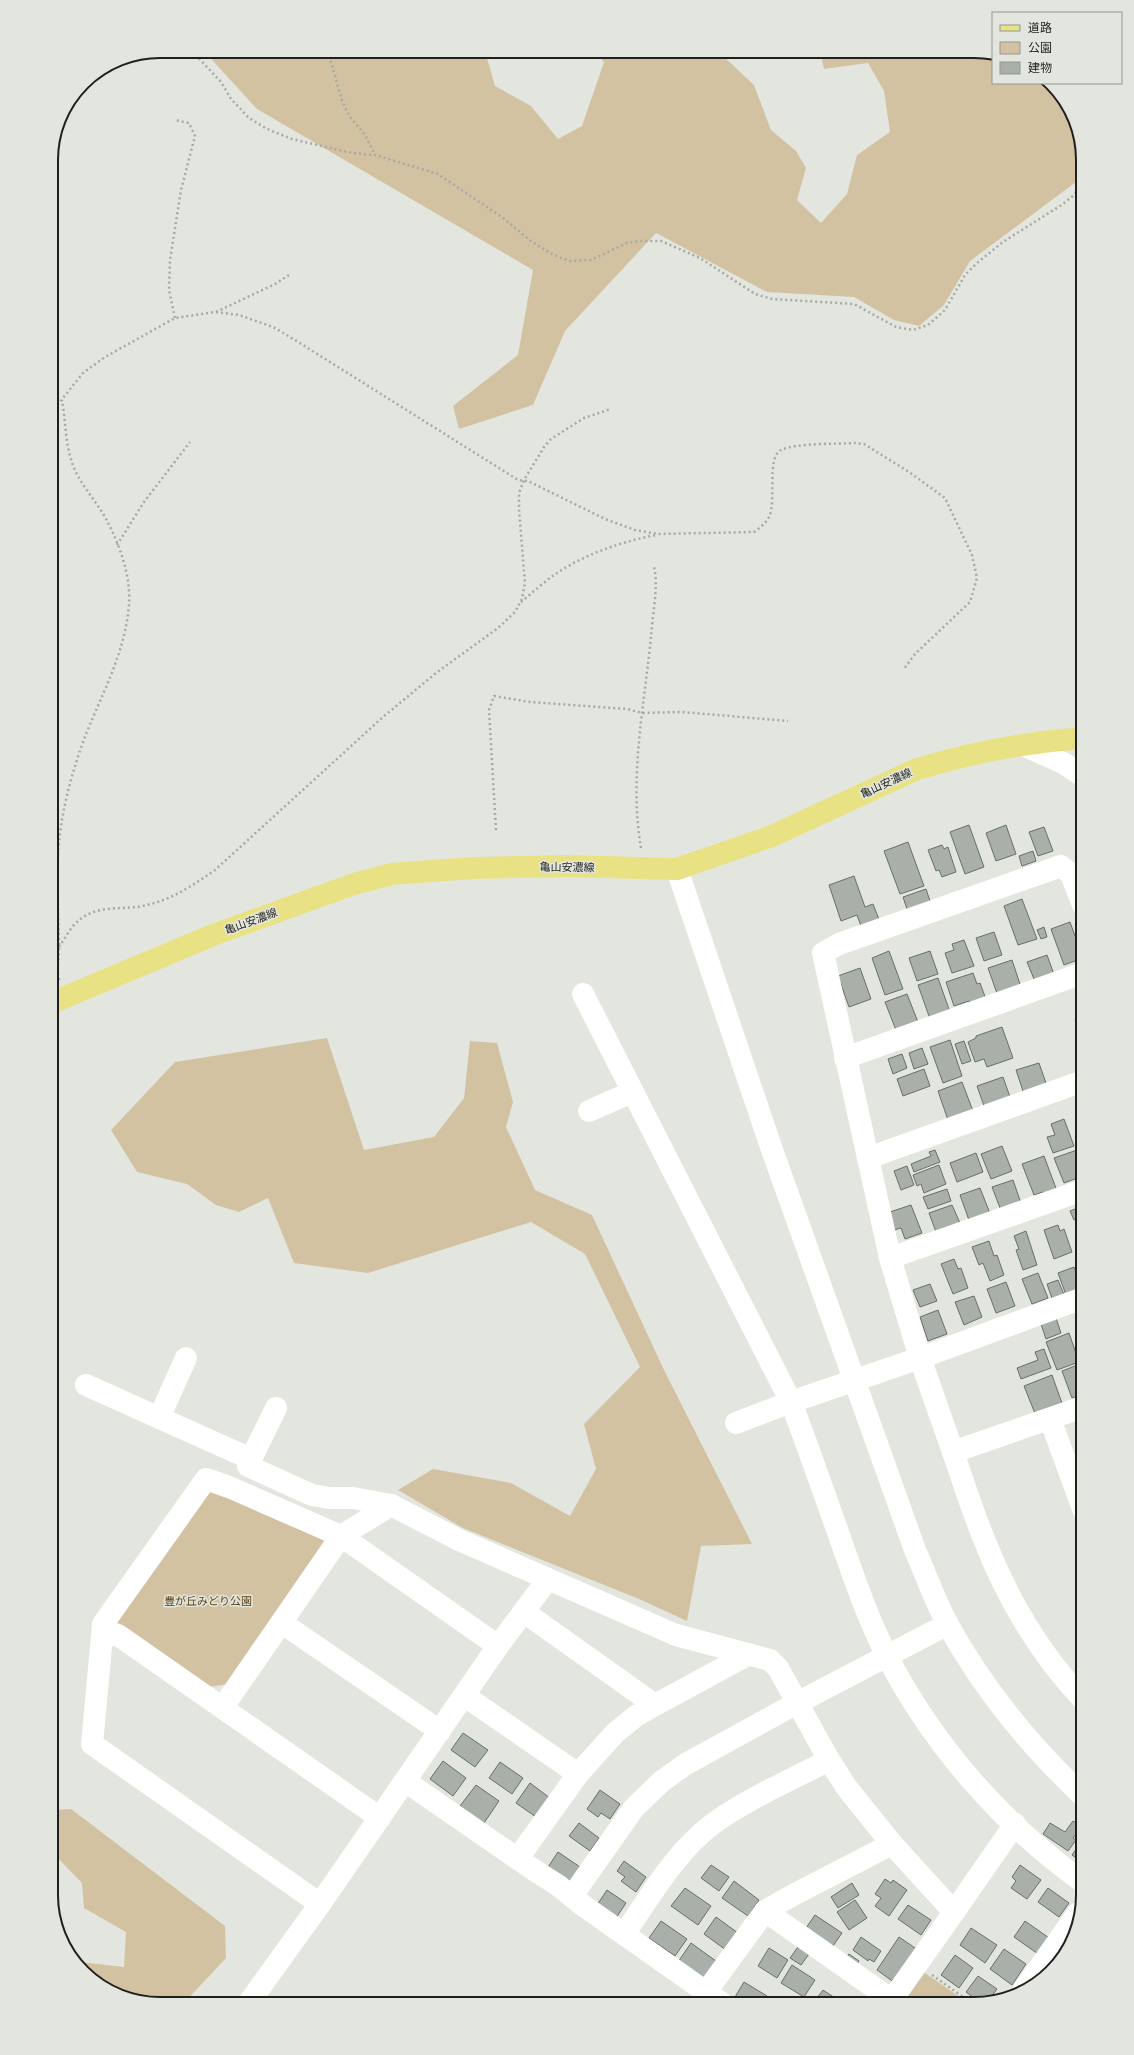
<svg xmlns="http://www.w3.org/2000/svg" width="1134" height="2055" font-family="Jost,'Noto Sans JP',sans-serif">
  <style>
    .green { fill: #d3c2a2 }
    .building { fill: #a9b0aa; stroke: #686f69 }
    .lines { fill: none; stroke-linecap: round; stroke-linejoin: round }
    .path { stroke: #a7aaa3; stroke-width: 2.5; stroke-dasharray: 2 3; stroke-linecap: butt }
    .minor { stroke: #fff; stroke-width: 22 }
    .major { stroke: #e9e285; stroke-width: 22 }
    .labels { text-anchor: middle; stroke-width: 3; stroke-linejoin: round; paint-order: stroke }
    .street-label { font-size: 11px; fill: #1f201d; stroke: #e3e6de }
    .park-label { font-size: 11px; fill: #584213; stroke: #e3e6de }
    .rim { fill: none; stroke: #1f201d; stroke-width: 2 }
  </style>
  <rect width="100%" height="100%" fill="#e3e6de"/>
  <g class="green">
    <polygon points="204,51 485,51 495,86 531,106 558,139 582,126 604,62 594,51 720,51 722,55 754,85 771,130 796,151 806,168 797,200 821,223 847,194 857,155 890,132 884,91 868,63 824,69 820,51 982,51 993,56 993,83 1048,83 1075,118 1083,160 1083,166 1076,182 970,261 944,305 919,326 894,320 854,297 767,292 656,233 565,331 533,405 459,429 453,406 518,355 533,270 257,109"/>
    <polygon points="327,1038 364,1150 434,1137 464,1098 470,1041 497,1043 513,1102 506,1127 535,1190 592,1215 665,1372 752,1544 701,1546 687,1621 639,1599 463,1528 398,1490 433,1469 511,1483 570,1516 596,1469 584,1424 640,1367 585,1254 531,1222 368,1273 294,1263 268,1198 239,1212 216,1205 187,1184 137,1172 111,1130 175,1062"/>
    <polygon points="210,1486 331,1538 229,1684 207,1687 113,1619"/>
    <polygon points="71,1809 225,1926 226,1958 183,2004 153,2004 99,1986 80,1962 124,1967 126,1932 84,1908 82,1883 51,1851 51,1810"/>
    <polygon points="922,1971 970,2004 899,2004"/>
  </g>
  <g class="building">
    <polygon points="969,825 984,867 965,874 950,832"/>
    <polygon points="1006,825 1016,854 996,861 986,833"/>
    <polygon points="1044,827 1053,851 1038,856 1029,832"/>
    <polygon points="908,842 924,886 900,894 884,851"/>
    <polygon points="942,845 944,849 948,847 956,872 942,877 939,870 936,871 928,850"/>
    <polygon points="1033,851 1036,861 1022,866 1019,856"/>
    <polygon points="854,876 865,907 873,904 880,922 862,929 857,915 841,921 829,885"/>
    <polygon points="926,889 930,901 907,909 903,897"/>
    <polygon points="1022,899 1037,939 1018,945 1004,906"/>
    <polygon points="1070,922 1083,958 1064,965 1051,929"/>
    <polygon points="1044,927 1047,937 1041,939 1037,930"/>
    <polygon points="994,932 1002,955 984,961 976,938"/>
    <polygon points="964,940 974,966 952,973 945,953 954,950 952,944"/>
    <polygon points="889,951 903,989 885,995 872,958"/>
    <polygon points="930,951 938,974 917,981 909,958"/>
    <polygon points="1047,955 1055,977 1036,984 1027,962"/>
    <polygon points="1012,960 1022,990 999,999 988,968"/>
    <polygon points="860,968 871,999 849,1007 838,976"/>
    <polygon points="973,973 977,984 980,983 987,1002 971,1008 969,1001 954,1006 946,982"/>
    <polygon points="938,978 950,1012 930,1019 918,985"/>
    <polygon points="907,994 918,1022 896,1030 885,1002"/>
    <polygon points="1083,1017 1083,1036 1081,1037 1075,1020"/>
    <polygon points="1002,1027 1013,1058 987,1067 984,1059 975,1062 968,1042 976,1038 976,1036"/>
    <polygon points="950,1040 962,1076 943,1083 930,1047"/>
    <polygon points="964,1041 971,1061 962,1064 955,1044"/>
    <polygon points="922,1048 928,1064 914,1069 909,1053"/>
    <polygon points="902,1054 907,1068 893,1074 888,1059"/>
    <polygon points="1039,1063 1047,1086 1024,1094 1016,1070"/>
    <polygon points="924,1069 930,1086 903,1096 897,1079"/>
    <polygon points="1003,1077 1010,1097 984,1106 977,1086"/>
    <polygon points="962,1082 973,1111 948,1120 938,1091"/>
    <polygon points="1064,1119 1074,1146 1053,1153 1047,1137 1055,1135 1051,1124"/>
    <polygon points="1002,1146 1012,1171 991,1179 981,1154"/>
    <polygon points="935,1150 940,1162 914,1172 911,1164 931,1156 929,1152"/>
    <polygon points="1077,1150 1083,1165 1083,1176 1064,1183 1054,1158"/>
    <polygon points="976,1153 983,1172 957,1182 950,1163"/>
    <polygon points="1044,1156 1057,1191 1044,1196 1043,1192 1034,1195 1022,1164"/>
    <polygon points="939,1165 946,1184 924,1193 921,1184 917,1186 913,1175"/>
    <polygon points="907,1166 914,1185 901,1190 894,1171"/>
    <polygon points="1013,1180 1022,1206 1002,1213 992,1187"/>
    <polygon points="980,1188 991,1216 970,1223 960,1195"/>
    <polygon points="947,1189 951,1201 928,1209 923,1197"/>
    <polygon points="911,1205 922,1233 905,1239 901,1228 894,1230 887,1213"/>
    <polygon points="952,1205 960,1223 936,1232 929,1213"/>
    <polygon points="1083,1206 1083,1217 1074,1220 1070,1211"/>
    <polygon points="1083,1222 1083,1241 1077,1225"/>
    <polygon points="1058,1225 1060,1231 1064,1229 1072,1252 1054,1259 1044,1230"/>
    <polygon points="1026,1231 1037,1265 1023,1270 1016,1250 1019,1249 1014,1236"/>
    <polygon points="989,1241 994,1256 997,1255 1004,1275 990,1281 983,1263 979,1265 972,1247"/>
    <polygon points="954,1259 958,1269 961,1268 968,1288 953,1294 941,1264"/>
    <polygon points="1074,1267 1082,1289 1066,1295 1058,1273"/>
    <polygon points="1038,1273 1048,1298 1032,1304 1022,1279"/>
    <polygon points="1058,1280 1065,1297 1053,1301 1047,1284"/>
    <polygon points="1006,1282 1015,1306 996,1313 987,1289"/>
    <polygon points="930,1284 937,1301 920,1307 913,1290"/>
    <polygon points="974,1296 982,1317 964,1325 955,1302"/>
    <polygon points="938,1310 947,1334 928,1341 920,1317"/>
    <polygon points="1056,1318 1061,1333 1046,1339 1041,1324"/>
    <polygon points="1069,1333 1079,1362 1057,1370 1046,1342"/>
    <polygon points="1044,1349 1051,1368 1021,1379 1017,1368 1038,1360 1035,1352"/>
    <polygon points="1080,1364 1083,1372 1083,1394 1072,1398 1062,1371"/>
    <polygon points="1052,1375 1063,1406 1036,1416 1024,1386"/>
    <polygon points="463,1733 488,1750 475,1767 451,1750"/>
    <polygon points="443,1761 466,1778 453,1796 430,1779"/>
    <polygon points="500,1762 523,1778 512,1794 489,1778"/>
    <polygon points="530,1783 550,1798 536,1817 516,1803"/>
    <polygon points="476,1785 499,1801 484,1823 460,1806"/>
    <polygon points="600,1790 620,1804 610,1819 601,1813 598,1817 587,1809"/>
    <polygon points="1073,1821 1082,1827 1073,1838 1076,1840 1068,1851 1043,1834 1050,1823 1065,1832"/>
    <polygon points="579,1823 599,1838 590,1851 569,1836"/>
    <polygon points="1083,1839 1083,1863 1072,1855"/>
    <polygon points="558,1852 580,1867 569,1882 548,1867"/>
    <polygon points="624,1861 646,1877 636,1892 621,1881 625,1877 617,1871"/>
    <polygon points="711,1865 729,1877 719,1891 701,1878"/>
    <polygon points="1020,1865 1041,1880 1027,1899 1011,1888 1016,1881 1012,1877"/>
    <polygon points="885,1879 891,1883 893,1880 907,1890 889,1916 875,1906 881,1898 875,1894"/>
    <polygon points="734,1881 759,1900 748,1916 722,1898"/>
    <polygon points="852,1883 859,1895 838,1908 831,1897"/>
    <polygon points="685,1888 711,1906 698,1925 671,1906"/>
    <polygon points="1048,1888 1069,1903 1059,1917 1038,1902"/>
    <polygon points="607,1890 626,1903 616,1918 597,1905"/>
    <polygon points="855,1900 867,1918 849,1930 837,1912"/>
    <polygon points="908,1905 931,1920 921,1935 898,1919"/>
    <polygon points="815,1915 842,1933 833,1946 806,1928"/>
    <polygon points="716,1917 738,1933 726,1950 704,1934"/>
    <polygon points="661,1921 687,1939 675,1956 649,1938"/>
    <polygon points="1025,1921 1052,1940 1041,1956 1014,1937"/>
    <polygon points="971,1928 997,1945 985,1963 960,1945"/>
    <polygon points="861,1937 881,1951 874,1962 869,1959 868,1961 853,1950"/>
    <polygon points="899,1937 918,1950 895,1983 877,1970"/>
    <polygon points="691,1943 716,1961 702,1980 678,1962"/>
    <polygon points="798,1947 809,1954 801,1965 790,1958"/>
    <polygon points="769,1948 788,1960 777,1978 758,1966"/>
    <polygon points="1004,1949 1026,1964 1012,1985 990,1969"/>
    <polygon points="849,1954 859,1961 856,1965 846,1958"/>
    <polygon points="955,1955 973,1968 959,1988 941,1975"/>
    <polygon points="792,1965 815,1980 804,1997 781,1983"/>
    <polygon points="978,1976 997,1989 988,2001 981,2003 966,1992"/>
    <polygon points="744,1982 767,1996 762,2004 746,2004 735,1997"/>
    <polygon points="823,1990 841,2002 839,2004 814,2002"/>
  </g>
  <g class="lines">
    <g class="path">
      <polyline points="192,51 221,82 231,99 249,118 267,129 292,139 352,153 375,155 438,174 503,218 532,242 552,254 569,261 591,260 627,243 639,241 661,241 700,258 755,294 772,299 854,304 896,327 913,330 928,325 945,310 965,275 977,263 1003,242 1063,204 1074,195 1083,182"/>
      <polyline points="328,51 342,101 350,117 365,135 375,155"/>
      <polyline points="216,312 275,284 289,275"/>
      <polyline points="175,318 169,290 170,260 181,190 195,136 189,123 175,120"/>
      <path d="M51,413L83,373L105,357L175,318L215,312L239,315L273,327L295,340L518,480L528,481L605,519L635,530L658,534L754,532C760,528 766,523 769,517C777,501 766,458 781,450C795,443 837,444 855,443L864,444L909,472L945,498L972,555L977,578L970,602L915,654L904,669"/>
      <polyline points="117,545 144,502 190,442"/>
      <path d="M521,602C532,593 543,583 554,575C585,554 620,542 656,535"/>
      <polyline points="496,830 489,710 494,696 530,702 627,709 642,713 682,712 788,721"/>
      <path d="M641,848C629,778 644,707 651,637C652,616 659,586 654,567"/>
      <path d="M59,947C66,937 72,924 82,918C100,905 122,910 142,906C170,901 192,886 215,870L383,717L436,673L498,628L515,612L522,599L525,583L519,510V493L524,480L544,447L551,439L584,418L611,409"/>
      <path d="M59,980C56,968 60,953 59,940C58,912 57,883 58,855C60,815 72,771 86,734C103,692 126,650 129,604C131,575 119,543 105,517C95,500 82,486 74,468C65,446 66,422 62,400"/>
      <polyline points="932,1975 973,2004"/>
    </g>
    <g class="minor">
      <polyline points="1023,745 1063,763 1083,776"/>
      <path d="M677,869L771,1147L915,1550C926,1575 935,1601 948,1625C984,1690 1029,1745 1083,1796"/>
      <polyline points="583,994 791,1402 736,1423"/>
      <polyline points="845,1058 1083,973"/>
      <polyline points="589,1111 632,1092"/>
      <polyline points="868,1158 1083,1081"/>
      <polyline points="890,1258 1083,1190"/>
      <polyline points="86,1385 251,1459 248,1466 312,1495 329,1498 353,1498 391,1505 459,1540 676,1635 770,1660 778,1668 829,1760 847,1788 892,1844"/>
      <polyline points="159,1418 186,1358"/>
      <polyline points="1050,1419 1083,1509"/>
      <polyline points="953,1452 920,1358 890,1258 823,953 839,944 1061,866 1071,874 1083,905"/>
      <polyline points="251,1459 276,1408"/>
      <polyline points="524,1612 655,1705"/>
      <polyline points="282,1623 440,1731"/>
      <polyline points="102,1636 103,1624 206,1479 229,1487 341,1536 498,1646"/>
      <polyline points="465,1696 578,1774"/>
      <path d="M1083,1699C1040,1655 1006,1596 984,1539C972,1510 963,1481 953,1452L1083,1407"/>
      <polyline points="223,1707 341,1536 391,1505"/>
      <polyline points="405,1781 531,1868 559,1886 581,1904 723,2004"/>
      <polyline points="518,1858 578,1774 615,1733 636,1716 655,1705 749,1654"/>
      <path d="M1083,1882C1002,1824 933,1745 887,1656C868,1619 854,1578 840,1538C824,1493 808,1447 791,1402L920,1358L1083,1298"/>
      <polyline points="572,1896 634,1808 662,1781 686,1764 797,1703 948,1624"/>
      <polyline points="320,1904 92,1744 102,1636 118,1635 380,1818"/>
      <polyline points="765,1911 892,2000"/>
      <polyline points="954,1912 1015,1824"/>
      <path d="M625,1933C651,1895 676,1851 714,1823C749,1798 791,1780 829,1760"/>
      <polyline points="1024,1989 1078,1913"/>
      <polyline points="706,1992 765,1911 795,1894 892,1844 954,1912 889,2004"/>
      <polyline points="248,2004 320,1904 498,1646 548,1579"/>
    </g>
    <path class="major" d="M51,1003L213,935L354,884L392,874L472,868L565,866L677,869L772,836L917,769C970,753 1027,742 1083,738"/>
  </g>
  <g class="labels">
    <g class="street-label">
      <text transform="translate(886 783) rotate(-25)" y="4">亀山安濃線</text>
      <text transform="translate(567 867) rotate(1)" y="4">亀山安濃線</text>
      <text transform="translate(251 921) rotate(-20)" y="4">亀山安濃線</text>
    </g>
    <g class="park-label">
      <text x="208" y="1605">豊が丘みどり公園</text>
    </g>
  </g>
  <path d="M0 0H1134V2055H0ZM160 58H974A102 102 0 0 1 1076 160V1895A102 102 0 0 1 974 1997H160A102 102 0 0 1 58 1895V160A102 102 0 0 1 160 58Z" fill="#e3e6de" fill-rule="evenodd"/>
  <path class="rim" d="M160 58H974A102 102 0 0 1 1076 160V1895A102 102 0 0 1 974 1997H160A102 102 0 0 1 58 1895V160A102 102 0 0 1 160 58Z"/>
  <rect x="992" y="12" width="130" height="72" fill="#e3e6de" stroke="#959791"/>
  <rect x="1000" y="25" width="20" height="6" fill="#e9e285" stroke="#959791"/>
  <text x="1028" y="32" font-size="12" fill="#1f201d">道路</text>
  <rect x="1000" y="42" width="20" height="12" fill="#d3c2a2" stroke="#959791"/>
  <text x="1028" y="52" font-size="12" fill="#1f201d">公園</text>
  <rect x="1000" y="62" width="20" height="12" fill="#a9b0aa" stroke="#959791"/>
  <text x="1028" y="72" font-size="12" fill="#1f201d">建物</text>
</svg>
